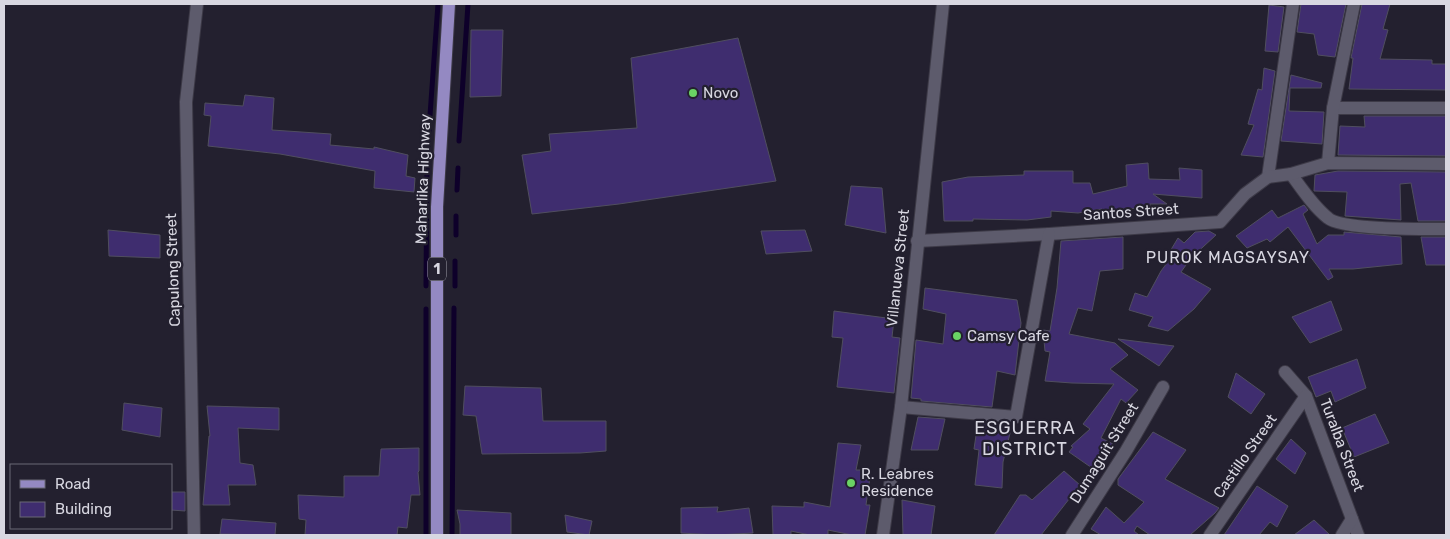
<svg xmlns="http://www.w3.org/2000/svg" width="1450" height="539" font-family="Rubik,sans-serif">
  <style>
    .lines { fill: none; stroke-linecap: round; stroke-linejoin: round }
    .stream { stroke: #0e002a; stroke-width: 5 }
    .building { fill: #3f2d6f; stroke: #504e5f }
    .street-casing { stroke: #3d3a47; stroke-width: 14 }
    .primary-casing { stroke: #3d3a47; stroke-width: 14 }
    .street { stroke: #5d5b6c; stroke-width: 12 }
    .primary { stroke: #9489c2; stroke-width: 12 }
    .poi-dot { fill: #6ad364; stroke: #23202f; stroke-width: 2 }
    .labels { text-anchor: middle; stroke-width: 4.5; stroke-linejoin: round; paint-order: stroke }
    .shield { fill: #23202f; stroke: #a2a0ac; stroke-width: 1 }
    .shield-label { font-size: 14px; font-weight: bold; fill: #d8d7e1 }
    .poi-label { font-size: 15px; fill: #d8d7e1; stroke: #23202f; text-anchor: start }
    .street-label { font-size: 15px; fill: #d8d7e1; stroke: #23202f }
    .neighbourhood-label { font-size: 16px; letter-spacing: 1px; fill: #d8d7e1; stroke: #23202f }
    .quarter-label { font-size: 18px; letter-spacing: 1px; fill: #d8d7e1; stroke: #23202f }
  </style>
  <rect width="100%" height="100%" fill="#23202f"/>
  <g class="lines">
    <g class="stream">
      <polyline points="459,141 468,4"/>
      <polyline points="457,190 458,168"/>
      <polyline points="456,235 456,216"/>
      <polyline points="426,286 427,157 438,4"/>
      <polyline points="455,286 455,261"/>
      <polyline points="426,535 426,309"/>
      <polyline points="452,535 454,308"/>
    </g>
  </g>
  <g class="building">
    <polygon points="1301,4 1346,4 1335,57 1318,55 1314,34 1297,32"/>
    <polygon points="1362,4 1390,4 1383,29 1388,30 1380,59 1432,60 1432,64 1446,64 1446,90 1349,89 1353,58 1351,58"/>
    <polygon points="1269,5 1284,7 1278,52 1265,51"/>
    <polygon points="471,30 503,30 501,96 470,97"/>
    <polygon points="738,38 776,181 619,204 532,214 522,155 551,151 549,134 637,128 631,58"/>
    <polygon points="1264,68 1275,71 1263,157 1241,155 1254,125 1248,124 1258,89 1262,90"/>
    <polygon points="1291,75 1322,83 1321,88 1290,88 1289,111 1324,112 1322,144 1281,141"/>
    <polygon points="245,95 274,98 272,130 331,134 330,145 374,149 374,147 408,155 406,176 415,178 414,192 374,188 375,171 280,154 208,146 211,116 204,115 205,103 243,106"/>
    <polygon points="1364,116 1446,116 1446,156 1338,155 1340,126 1365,127"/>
    <polygon points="1148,163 1149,179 1180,180 1179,168 1202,170 1202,198 1153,194 1167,204 1150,204 1150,208 1120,209 1122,217 1102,216 1102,209 1078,213 1051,211 1051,217 1027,220 973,219 973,221 944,221 942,182 968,177 1024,175 1024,171 1073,171 1073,183 1090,183 1093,194 1127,186 1126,165"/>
    <polygon points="1338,171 1446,172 1446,221 1418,221 1411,183 1400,184 1401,220 1345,216 1347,192 1314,191 1315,175"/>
    <polygon points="851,186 882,188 886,233 845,225"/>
    <polygon points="1304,205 1308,210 1303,214 1317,244 1328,235 1344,235 1344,232 1401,237 1402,264 1353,269 1329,269 1333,277 1328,280 1288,227 1270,242 1267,239 1247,248 1236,236 1272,210 1278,218"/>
    <polygon points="108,230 160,235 160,258 109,256"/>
    <polygon points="805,230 812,251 766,254 761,231"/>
    <polygon points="1209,231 1216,235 1191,258 1181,272 1211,289 1194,309 1168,331 1148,326 1153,317 1129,310 1135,293 1147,297 1161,271 1173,255 1169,253 1178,238 1184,243 1195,232"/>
    <polygon points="1123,237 1123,269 1100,271 1092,311 1078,308 1069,334 1115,343 1128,355 1110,369 1138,390 1126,403 1121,399 1101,438 1113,444 1092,468 1069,452 1073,447 1071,446 1090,429 1083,424 1114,384 1072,383 1045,381 1050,352 1045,351 1043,330 1050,331 1057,288 1061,241"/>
    <polygon points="1421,237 1446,237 1446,265 1426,265"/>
    <polygon points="925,288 1017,300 1021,323 1015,375 997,371 992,407 921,401 921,399 911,398 916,340 943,344 946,314 923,309"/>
    <polygon points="1331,301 1342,330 1310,343 1292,317"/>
    <polygon points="834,311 894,319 892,337 900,338 894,393 837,387 843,338 832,337"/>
    <polygon points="1118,339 1174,346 1159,366"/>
    <polygon points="1357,359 1366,388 1335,402 1331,391 1316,397 1308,377"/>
    <polygon points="1236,373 1265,394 1251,414 1228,397"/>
    <polygon points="465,386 541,388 543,421 606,421 606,451 580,453 482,454 476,416 463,415"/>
    <polygon points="124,403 162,408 160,437 122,430"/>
    <polygon points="207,406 279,408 279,430 238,428 240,463 253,465 256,485 228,485 230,505 203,505 209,436 210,436"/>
    <polygon points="1375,414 1389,443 1354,457 1342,428"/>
    <polygon points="918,417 945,419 938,450 911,450"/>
    <polygon points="978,422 1012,425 1003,462 1002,488 975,485 979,450 974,449"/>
    <polygon points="1153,432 1186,450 1165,479 1219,508 1215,513 1190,535 1150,535 1137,526 1134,531 1139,535 1101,535 1091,529 1106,507 1124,523 1144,502 1118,485 1118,479"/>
    <polygon points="1291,439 1306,453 1295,474 1276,459"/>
    <polygon points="838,443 861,445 856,470 871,470 866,505 870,505 865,535 852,535 828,530 828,535 810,535 791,531 791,535 773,535 772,506 804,507 804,502 830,507"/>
    <polygon points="419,448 419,471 418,472 420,495 411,495 407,528 398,527 397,535 305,535 306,520 299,519 298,495 344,497 344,476 379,476 381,449"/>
    <polygon points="1064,471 1080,485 1041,535 994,535 1020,495 1026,495 1032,500"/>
    <polygon points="1257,486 1288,506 1277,527 1270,522 1259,535 1224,535"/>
    <polygon points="171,492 185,492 185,511 171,510"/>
    <polygon points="902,500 935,506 931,535 903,535"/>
    <polygon points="718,507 717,512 749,508 753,533 716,535 681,533 681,508"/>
    <polygon points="457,510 511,513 511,535 460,535 460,524"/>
    <polygon points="565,515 592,521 589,535 567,532"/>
    <polygon points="222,519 276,523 275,535 220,534"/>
    <polygon points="1314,520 1330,535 1294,535"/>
  </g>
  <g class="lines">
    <g class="street-casing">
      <g id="street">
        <polyline points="1333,108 1446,108"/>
        <polyline points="1328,163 1333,108 1354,4"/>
        <path d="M1291,174C1302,189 1313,206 1328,218C1342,230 1425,229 1446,229"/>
        <polyline points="1268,177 1293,4"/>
        <polyline points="917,241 1049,234 1220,222 1245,194 1268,177 1291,174 1328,163 1446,164"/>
        <polyline points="1285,372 1306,396 1358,535"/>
        <polyline points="901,407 1016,417 1049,234"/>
        <polyline points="194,535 186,102 197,4"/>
        <polyline points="883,535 901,407 943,4"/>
        <polyline points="1072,535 1126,451 1163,387"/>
        <polyline points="1210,535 1306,396"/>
        <polyline points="1342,535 1352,519"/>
      </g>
    </g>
    <g class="primary-casing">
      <polyline id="primary" points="437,535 437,207 449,4"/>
    </g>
    <use href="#street" class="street"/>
    <use href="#primary" class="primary"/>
  </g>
  <g class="poi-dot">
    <circle cx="693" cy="93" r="5"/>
    <circle cx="957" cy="336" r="5"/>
    <circle cx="851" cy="483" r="5"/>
  </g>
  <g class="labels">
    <rect class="shield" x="428" y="257.5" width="18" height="23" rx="4"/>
    <g class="shield-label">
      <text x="437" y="274">1</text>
    </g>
    <g class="poi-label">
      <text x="703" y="98">Novo</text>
      <text x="967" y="341">Camsy Cafe</text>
      <text x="861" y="479">R. Leabres<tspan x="861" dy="17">Residence</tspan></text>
    </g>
    <g class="street-label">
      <text transform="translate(423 179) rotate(-88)" y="5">Maharlika Highway</text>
      <text transform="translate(1131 212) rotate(-4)" y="5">Santos Street</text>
      <text transform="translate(898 268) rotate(-84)" y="5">Villanueva Street</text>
      <text transform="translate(173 270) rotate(-92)" y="5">Capulong Street</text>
      <text transform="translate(1342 445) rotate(69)" y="5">Turalba Street</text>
      <text transform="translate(1104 453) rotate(-58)" y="5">Dumaguit Street</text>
      <text transform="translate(1245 456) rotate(-55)" y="5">Castillo Street</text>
    </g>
    <g class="neighbourhood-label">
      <text x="1228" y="263">PUROK MAGSAYSAY</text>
    </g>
    <g class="quarter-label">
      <text x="1025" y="434">ESGUERRA<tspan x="1025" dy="21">DISTRICT</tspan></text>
    </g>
  </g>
  <rect width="1450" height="539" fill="none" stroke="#d8d7e1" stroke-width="10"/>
  <rect x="10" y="464" width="162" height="65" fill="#23202f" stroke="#6b6976"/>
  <rect x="20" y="480" width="25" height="8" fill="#9489c2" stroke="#6b6976"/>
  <text x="55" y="489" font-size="15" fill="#d8d7e1">Road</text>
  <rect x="20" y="502" width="25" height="15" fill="#3f2d6f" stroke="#6b6976"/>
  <text x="55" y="514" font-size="15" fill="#d8d7e1">Building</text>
</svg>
